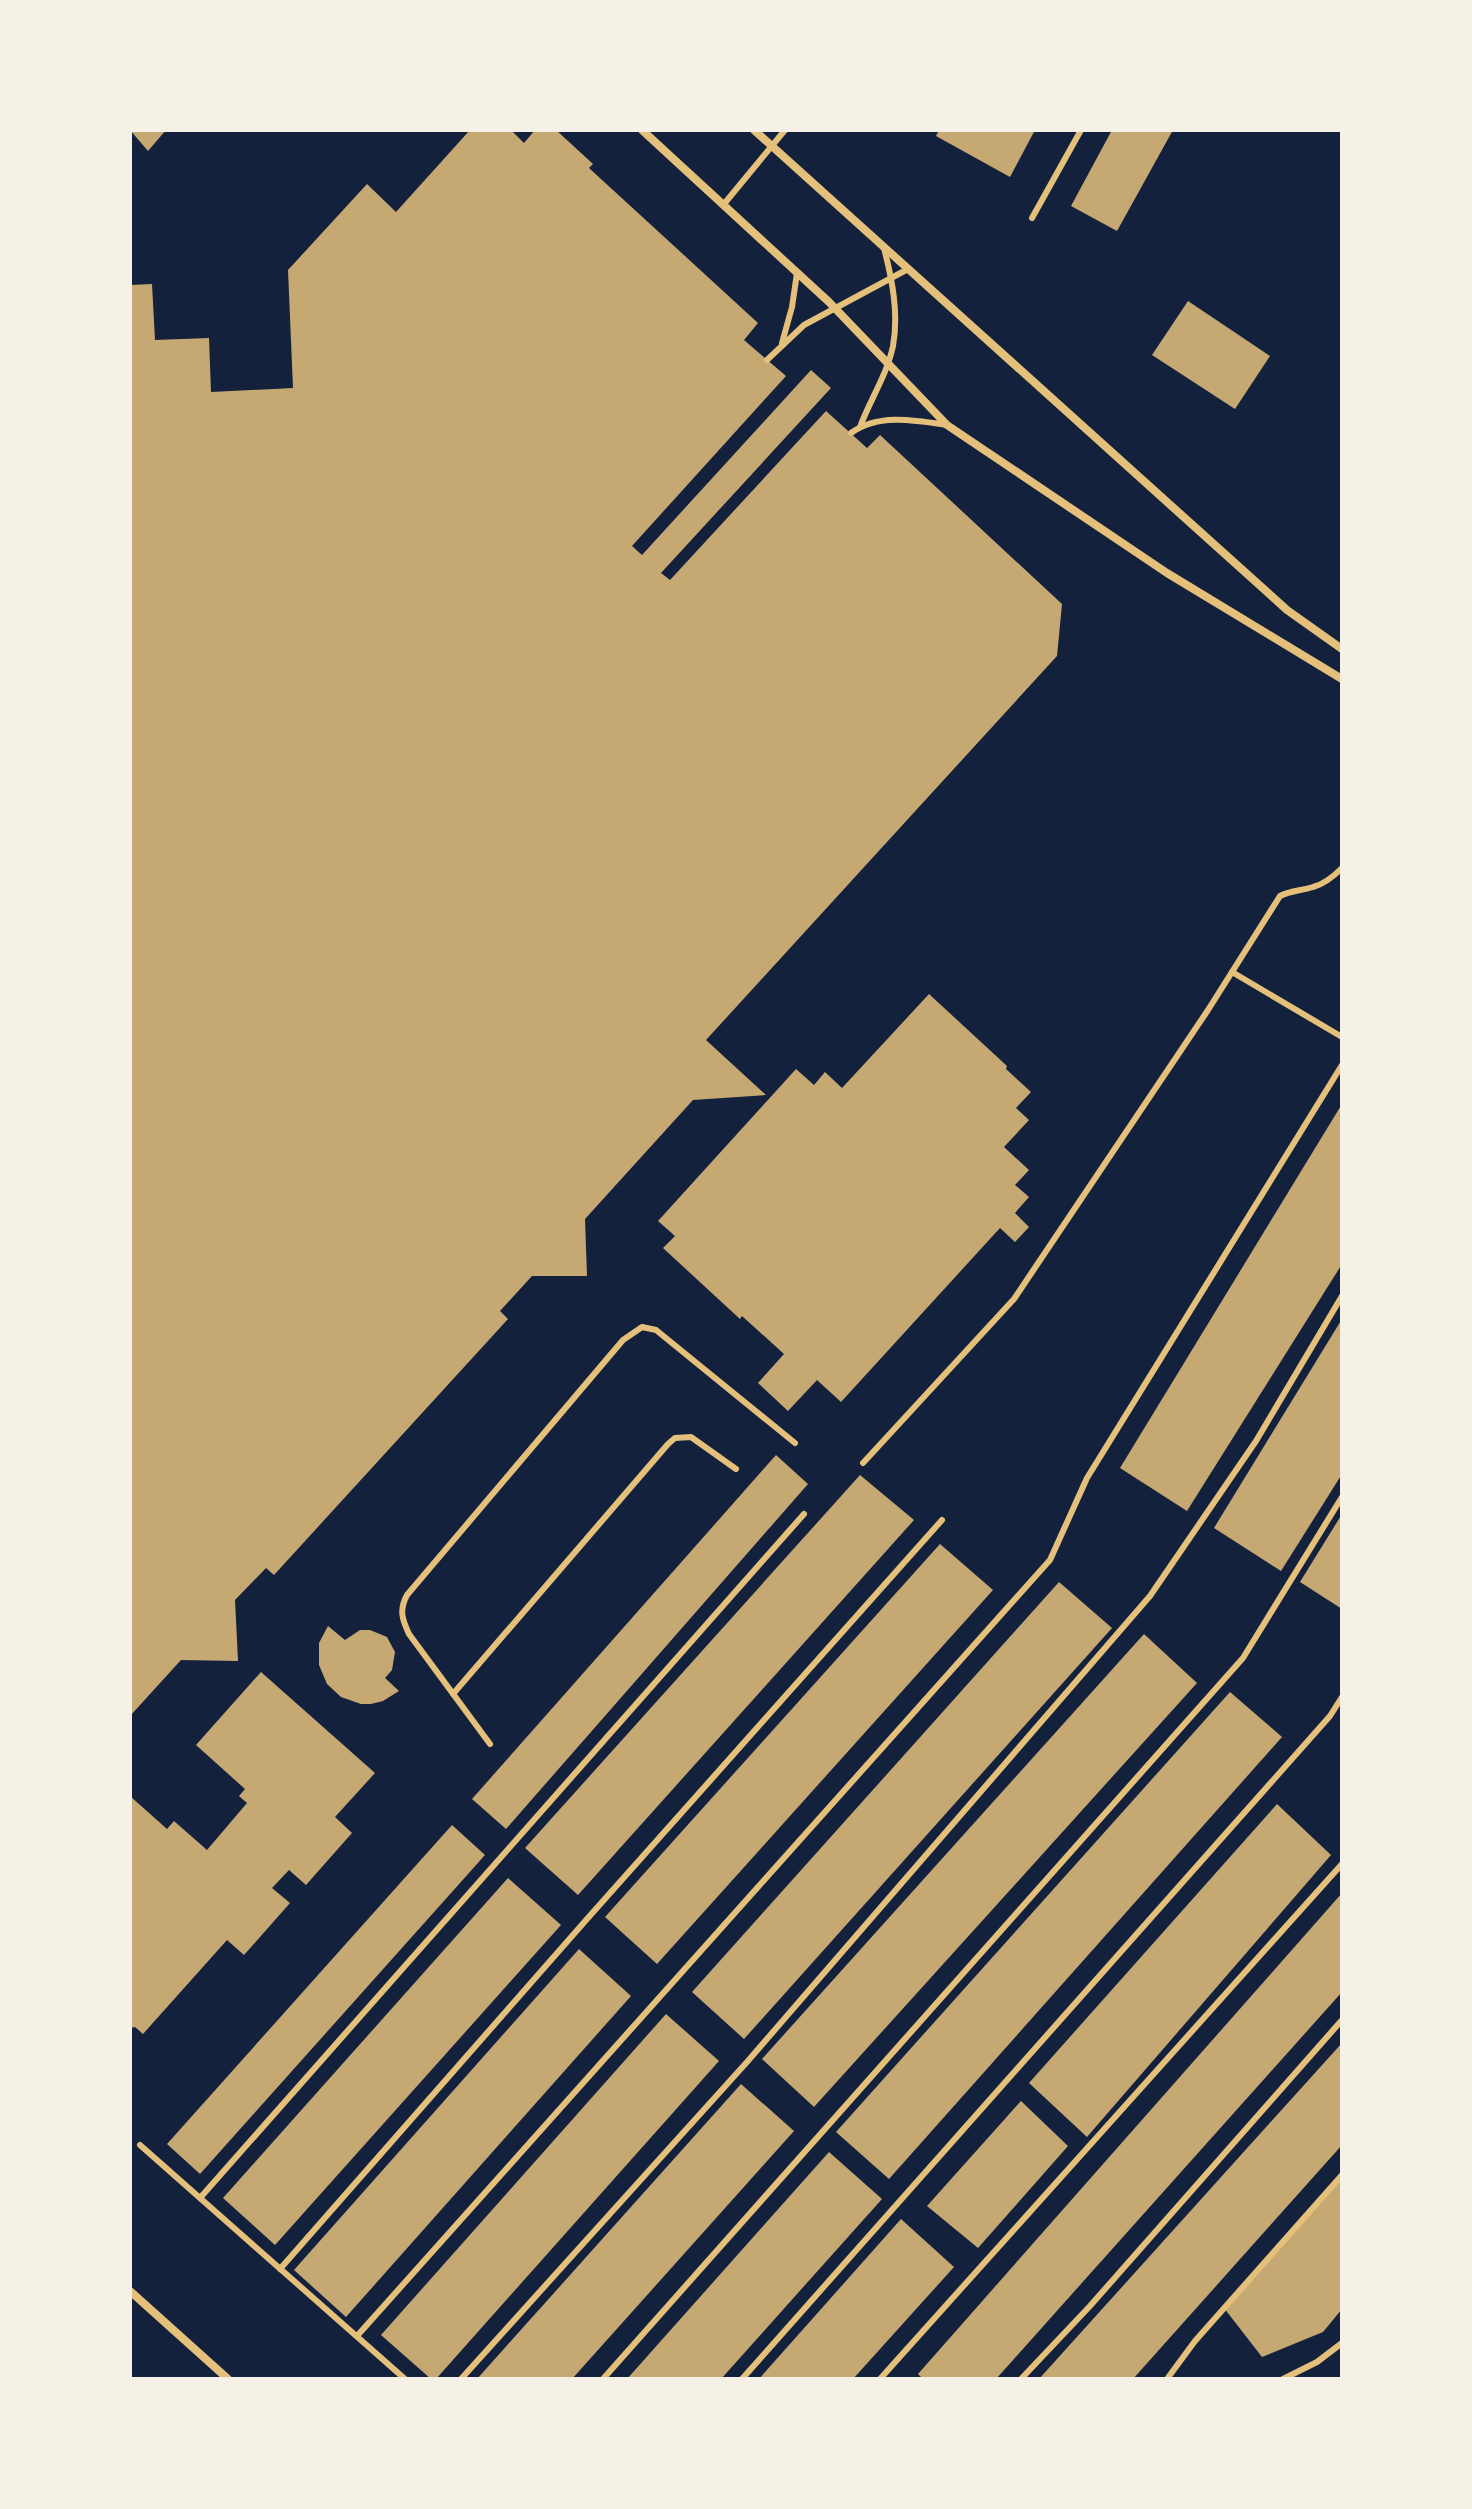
<svg xmlns="http://www.w3.org/2000/svg" width="1472" height="2509" font-family="Signika,sans-serif">
  <style>
    .building { fill: #c6a872 }
    .lines { fill: none; stroke-linecap: round; stroke-linejoin: round }
    .service { stroke: #e5c07b; stroke-width: 6 }
    .minor { stroke: #e5c07b; stroke-width: 8 }
  </style>
  <rect width="100%" height="100%" fill="#14213d"/>
  <g class="building">
    <polygon points="130,130 166,130 148,151"/>
    <polygon points="470,130 511,130 524,143 535,130 556,130 593,164 589,168 758,323 744,340 786,376 632,546 642,555 811,370 831,388 661,573 670,580 826,411 867,448 880,435 1062,604 1057,656 706,1040 766,1095 693,1100 585,1219 587,1276 532,1276 500,1311 508,1319 274,1575 266,1568 235,1600 238,1661 181,1660 130,1716 130,285 152,284 155,340 209,338 211,392 293,388 288,270 367,184 396,212"/>
    <polygon points="939,130 1035,130 1010,177 936,136"/>
    <polygon points="1112,130 1173,130 1117,231 1071,206"/>
    <polygon points="1188,301 1270,356 1235,409 1152,355"/>
    <polygon points="929,994 1007,1066 1006,1069 1031,1092 1016,1108 1029,1120 1004,1147 1029,1170 1015,1185 1029,1197 1015,1213 1029,1227 1015,1242 1000,1228 841,1402 817,1380 788,1411 758,1383 784,1354 742,1316 740,1319 663,1248 675,1236 658,1221 796,1069 814,1085 825,1072 842,1088"/>
    <polygon points="1342,1104 1342,1264 1187,1511 1120,1468"/>
    <polygon points="1342,1319 1342,1474 1281,1571 1214,1528"/>
    <polygon points="776,1455 808,1484 506,1829 472,1799"/>
    <polygon points="860,1475 914,1520 578,1895 525,1848"/>
    <polygon points="1342,1514 1342,1609 1300,1582"/>
    <polygon points="940,1544 993,1590 657,1964 605,1917"/>
    <polygon points="1059,1582 1112,1628 744,2039 692,1992"/>
    <polygon points="328,1626 345,1640 360,1630 370,1630 387,1637 395,1652 392,1670 385,1678 399,1691 383,1701 371,1704 361,1704 341,1697 327,1684 319,1665 319,1643"/>
    <polygon points="1144,1634 1197,1683 814,2107 762,2059"/>
    <polygon points="261,1672 375,1773 335,1817 352,1833 306,1885 289,1870 272,1888 290,1903 244,1955 227,1940 143,2034 135,2027 130,2028 130,1796 167,1829 174,1821 207,1850 247,1803 239,1796 245,1789 196,1745"/>
    <polygon points="1230,1692 1282,1737 889,2179 836,2132"/>
    <polygon points="1277,1804 1331,1855 1087,2137 1029,2083"/>
    <polygon points="452,1825 485,1855 200,2174 167,2144"/>
    <polygon points="508,1878 561,1925 275,2245 223,2198"/>
    <polygon points="1342,1893 1342,1992 996,2379 923,2379 918,2374"/>
    <polygon points="579,1949 631,1996 346,2317 294,2270"/>
    <polygon points="666,2014 719,2061 436,2379 431,2379 381,2335"/>
    <polygon points="1342,2043 1342,2145 1133,2379 1039,2379"/>
    <polygon points="741,2084 794,2131 572,2379 477,2379"/>
    <polygon points="1021,2101 1068,2146 978,2248 927,2206"/>
    <polygon points="829,2152 882,2199 721,2379 627,2379"/>
    <polygon points="1342,2177 1342,2309 1323,2332 1262,2357 1224,2308"/>
    <polygon points="901,2219 954,2267 853,2379 759,2379"/>
  </g>
  <g class="lines">
    <g class="service">
      <polyline points="724,204 785,130"/>
      <polyline points="1032,218 1081,130"/>
      <polyline points="782,343 792,307 797,273"/>
      <polyline points="767,360 804,325 908,269"/>
      <path d="M860,427C870,400 887,375 893,346C899,313 892,279 884,248"/>
      <path d="M851,433C878,413 915,420 947,425"/>
      <polyline points="1232,972 1342,1037"/>
      <path d="M863,1463L1014,1299L1208,1010L1280,896C1291,890 1301,891 1313,887C1325,884 1334,876 1342,868"/>
      <polyline points="453,1694 668,1444 675,1438 691,1437 736,1469"/>
      <path d="M490,1744L409,1634C402,1619 399,1610 407,1595L623,1340L642,1327L656,1330L795,1443"/>
      <polyline points="140,2145 405,2379"/>
      <polyline points="200,2198 804,1514"/>
      <polyline points="280,2269 587,1919 942,1520"/>
      <polyline points="357,2336 1050,1560 1087,1478 1342,1065"/>
      <polyline points="461,2379 747,2062 1150,1596 1256,1441 1342,1296"/>
      <polyline points="603,2379 1243,1658 1342,1497"/>
      <polyline points="742,2379 1330,1716 1342,1697"/>
      <polyline points="880,2379 1342,1864"/>
      <polyline points="1021,2379 1090,2306 1342,2020"/>
      <polyline points="1167,2379 1195,2341 1342,2175"/>
      <polyline points="1283,2379 1317,2362 1342,2343"/>
    </g>
    <g class="minor">
      <polyline points="642,130 829,302 947,425 1167,573 1342,679"/>
      <polyline points="754,130 1287,610 1342,649"/>
      <polyline points="130,2291 228,2379"/>
    </g>
  </g>
  <rect width="1472" height="2509" fill="none" stroke="#f6f1e7" stroke-width="264"/>
</svg>
